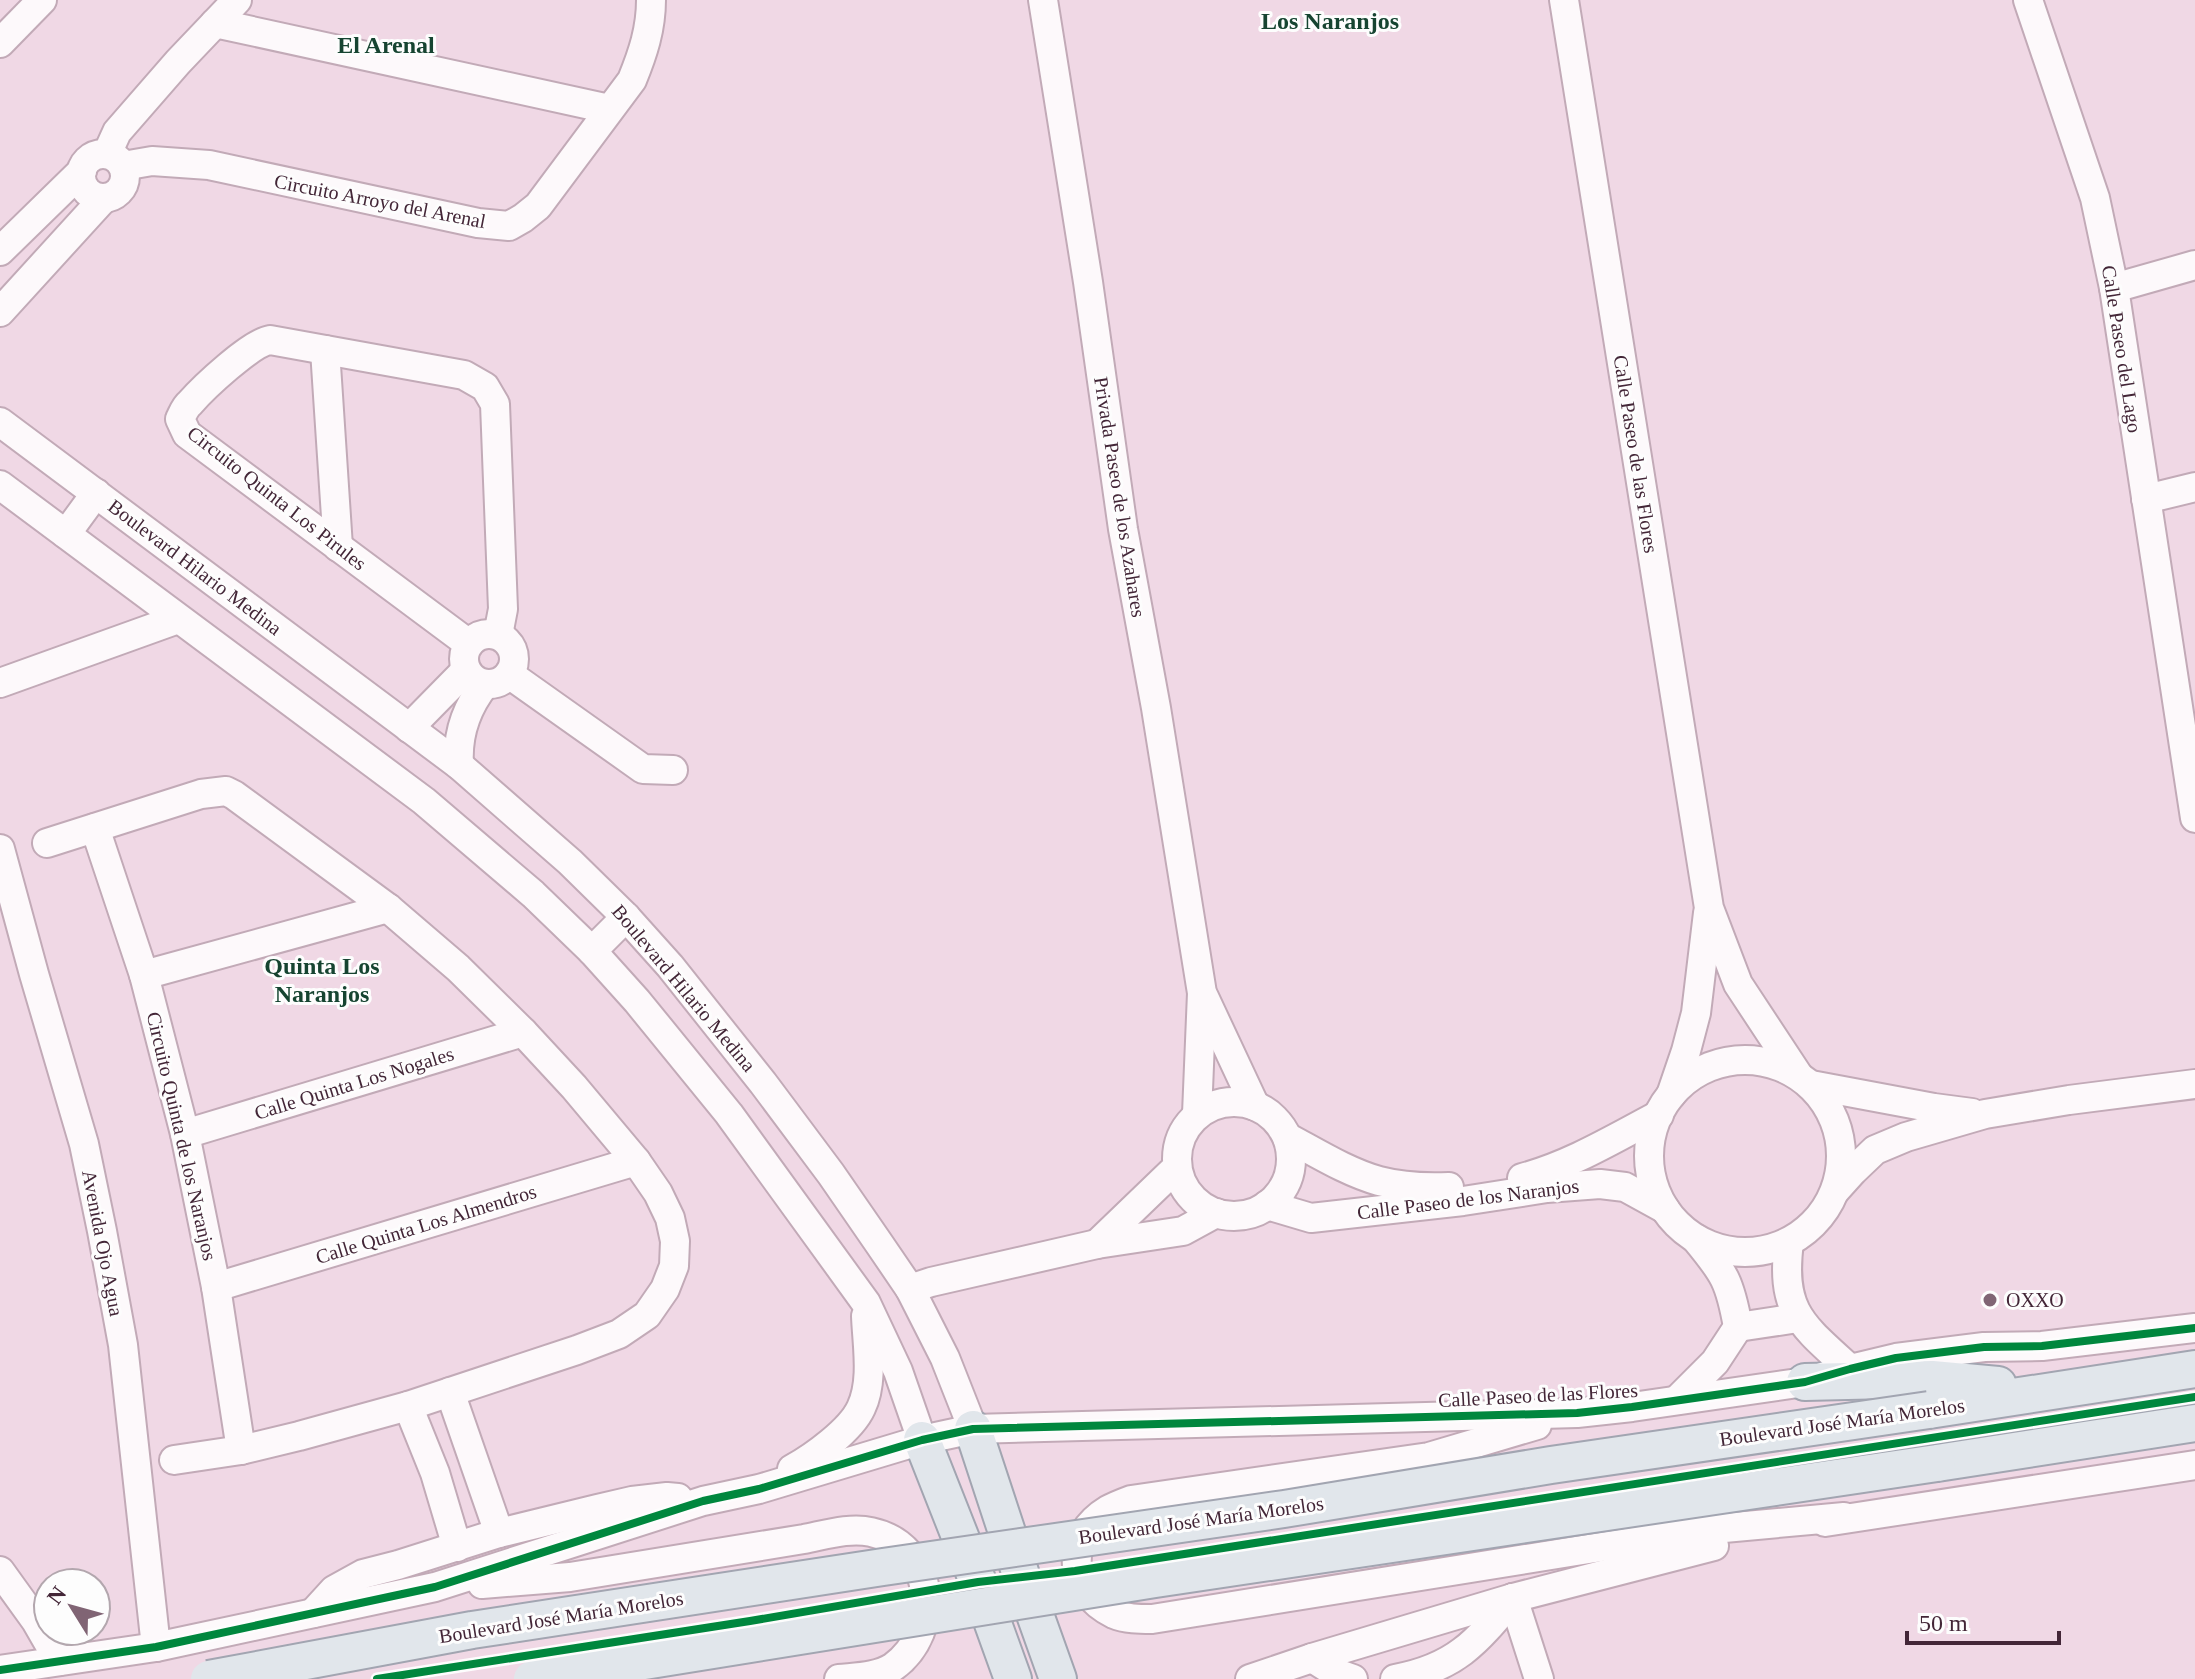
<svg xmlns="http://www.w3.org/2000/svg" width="2195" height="1679" font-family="Georgia,serif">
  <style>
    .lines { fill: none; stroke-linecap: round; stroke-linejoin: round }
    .minor-casing { stroke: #c2aab7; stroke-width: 32 }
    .major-casing { stroke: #a2a5b1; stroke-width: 40 }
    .minor { stroke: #fdf9fb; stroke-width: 28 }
    .major { stroke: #e1e6eb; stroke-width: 36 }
    .major-bridge-casing { stroke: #a2a5b1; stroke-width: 40; stroke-linecap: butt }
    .major-bridge { stroke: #e1e6eb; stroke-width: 36 }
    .cycleway-casing { stroke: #fdfdfd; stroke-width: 13 }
    .cycleway { stroke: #00873e; stroke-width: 8 }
    .poi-dot { fill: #806474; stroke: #fdfdfd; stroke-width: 3 }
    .labels { text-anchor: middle; stroke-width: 6; stroke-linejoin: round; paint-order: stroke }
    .street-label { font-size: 20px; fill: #432637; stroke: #fdfdfd }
    .poi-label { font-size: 20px; fill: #432637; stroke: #fdfdfd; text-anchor: start }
    .quarter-label { font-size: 24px; font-weight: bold; fill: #164431; stroke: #fdfdfd }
  </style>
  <rect width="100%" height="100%" fill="#f0d8e5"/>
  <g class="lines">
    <g class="minor-casing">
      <g id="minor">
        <polyline points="1043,0 1088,282 1123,529 1156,708 1202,993 1197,1114"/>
        <polyline points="1564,0 1709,908 1738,984 1798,1075"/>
        <polyline points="2028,0 2095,198 2114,288 2195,818"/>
        <polyline points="215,23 609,109"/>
        <polyline points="0,43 42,0"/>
        <polyline points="107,154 117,132 178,62 237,0"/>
        <circle cx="103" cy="176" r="22"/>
        <path d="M123,166L152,161L209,165L478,223L509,226L523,218L538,206L632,80C643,53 651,29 651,0"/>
        <polyline points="0,251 82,171"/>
        <polyline points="2114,288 2195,265"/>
        <polyline points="0,312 104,198"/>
        <polyline points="325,350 338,547"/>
        <polyline points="0,422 459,765 570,862 626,917 670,966 763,1083 831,1174 880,1245 910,1289 945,1358 973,1429"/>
        <polyline points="0,485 424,801 533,894 592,951 637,1001 729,1114 866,1303 898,1371 922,1440"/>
        <polyline points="2146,499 2195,487"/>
        <polyline points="66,534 96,493"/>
        <circle cx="489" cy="659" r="25"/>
        <path d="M469,644L187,434L180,419C183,413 185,407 190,403C204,387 251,343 270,340L464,375L485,387L495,404L503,609L498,635"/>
        <polyline points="509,674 643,769 673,770"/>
        <polyline points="0,683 178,619"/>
        <polyline points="409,728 466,670"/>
        <path d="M459,765C457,735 466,708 485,684"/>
        <polyline points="95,828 144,975 185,1134 216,1287 241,1450"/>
        <polyline points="47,843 201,794 226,791 234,795 388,908 458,968 523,1032 574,1087 636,1161 658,1193 670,1218 675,1241 674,1266 665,1289 647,1315 619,1334 577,1350 408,1406 299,1436 241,1450 174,1460"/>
        <polyline points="0,849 34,974 84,1144 102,1231 123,1345 156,1647"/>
        <polyline points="592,951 626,917"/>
        <polyline points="144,975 388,908"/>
        <polyline points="1204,997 1255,1106"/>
        <circle cx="1745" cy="1156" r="96"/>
        <polyline points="1811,1085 1934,1108 1972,1113"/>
        <polyline points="1671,1095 1686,1051 1696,1013 1708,913"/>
        <circle cx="1234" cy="1159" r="57"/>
        <polyline points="185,1134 523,1032"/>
        <path d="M1287,1137C1317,1153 1347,1172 1379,1181C1402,1187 1426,1188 1449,1187"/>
        <path d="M1522,1178C1571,1165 1615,1138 1659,1115"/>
        <polyline points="1835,1191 1853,1171 1875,1150 1906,1137 1985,1114 2069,1100 2195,1084"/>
        <polyline points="1267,1205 1311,1218 1463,1201 1547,1188 1600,1184 1625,1187 1665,1209"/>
        <path d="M1789,1242C1780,1312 1802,1325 1850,1369"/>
        <polyline points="1097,1244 1177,1167"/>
        <polyline points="216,1287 636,1161"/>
        <polyline points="910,1289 931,1282 1097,1244 1183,1231 1216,1213"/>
        <polyline points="1738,1327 1798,1318"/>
        <polyline points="450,1392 499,1533"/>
        <path d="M1677,1400L1715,1362L1738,1327C1730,1282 1725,1274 1696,1239"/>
        <polyline points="408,1406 435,1473 457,1547"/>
        <path d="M1537,1425L1429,1457L1131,1500C1123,1503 1115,1506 1108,1510C1063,1537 1068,1592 1114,1614C1126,1619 1139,1619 1152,1619L1713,1529L1844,1517"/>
        <path d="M792,1469C814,1457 851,1430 861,1408C874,1381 867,1344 866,1316"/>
        <polyline points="1825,1522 2195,1465"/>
        <polyline points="0,1571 36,1621 59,1661"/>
        <path d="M482,1584L570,1577L804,1539C825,1535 850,1527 871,1532C936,1546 943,1631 893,1667C877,1677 857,1677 839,1679"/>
        <polyline points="1513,1598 1539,1679"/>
        <polyline points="313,1613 334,1590 363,1574 398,1565 499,1533 597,1509 632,1501 667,1497 678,1498"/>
        <polyline points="1312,1658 1336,1673 1353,1679"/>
        <polyline points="0,1670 156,1647 435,1587 703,1501 759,1489 922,1440 973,1429 1577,1413 1632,1407 1805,1382 1850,1369 1896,1358 1984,1347 2042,1346 2195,1328"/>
        <polyline points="1250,1679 1312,1658 1513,1598 1714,1546"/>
        <path d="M1395,1679C1455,1668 1476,1643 1513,1598"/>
      </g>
    </g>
    <g class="major-casing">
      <g id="major">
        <polyline points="1805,1382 1932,1379 1998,1385"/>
        <polyline points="1929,1410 2195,1369"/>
        <polyline points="973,1429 1022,1578 1058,1679"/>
        <polyline points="922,1440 978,1582 1013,1679"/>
        <polyline points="1937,1463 2195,1423"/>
      </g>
    </g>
    <use href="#minor" class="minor"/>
    <use href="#major" class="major"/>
    <g class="major-bridge-casing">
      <g id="major-bridge">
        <polyline points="209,1679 472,1630 883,1567 1284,1509 1551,1465 1929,1410"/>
        <polyline points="532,1679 1155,1579 1937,1463"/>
      </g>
    </g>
    <use href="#major-bridge" class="major-bridge"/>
    <g class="cycleway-casing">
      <g id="cycleway">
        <polyline points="0,1670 156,1647 435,1587 703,1501 759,1489 922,1440 973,1429 1577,1413 1632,1407 1805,1382 1850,1369 1896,1358 1984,1347 2042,1346 2195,1328"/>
        <polyline points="377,1679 750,1621 978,1582 1075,1571 2195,1397"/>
      </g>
    </g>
    <use href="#cycleway" class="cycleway"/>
  </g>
  <circle class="poi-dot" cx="1990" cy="1300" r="8"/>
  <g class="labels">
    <g class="street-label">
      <text transform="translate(380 201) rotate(11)" y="7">Circuito Arroyo del Arenal</text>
      <text transform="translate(2122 349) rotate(81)" y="7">Calle Paseo del Lago</text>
      <text transform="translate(1636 454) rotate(81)" y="7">Calle Paseo de las Flores</text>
      <text transform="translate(1120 497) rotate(81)" y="7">Privada Paseo de los Azahares</text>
      <text transform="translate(277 498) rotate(38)" y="7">Circuito Quinta Los Pirules</text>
      <text transform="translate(195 567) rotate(37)" y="7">Boulevard Hilario Medina</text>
      <text transform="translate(684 988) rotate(50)" y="7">Boulevard Hilario Medina</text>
      <text transform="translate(354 1083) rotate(-17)" y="7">Calle Quinta Los Nogales</text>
      <text transform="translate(182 1136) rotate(77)" y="7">Circuito Quinta de los Naranjos</text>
      <text transform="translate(1468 1199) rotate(-7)" y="7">Calle Paseo de los Naranjos</text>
      <text transform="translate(426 1224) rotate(-17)" y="7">Calle Quinta Los Almendros</text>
      <text transform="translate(103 1243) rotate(79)" y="7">Avenida Ojo Agua</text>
      <text transform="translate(1538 1395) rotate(-3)" y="7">Calle Paseo de las Flores</text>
      <text transform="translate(1842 1422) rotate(-8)" y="7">Boulevard José María Morelos</text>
      <text transform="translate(1201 1520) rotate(-8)" y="7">Boulevard José María Morelos</text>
      <text transform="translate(561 1617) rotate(-9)" y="7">Boulevard José María Morelos</text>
    </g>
    <g class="poi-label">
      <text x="2006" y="1307">OXXO</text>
    </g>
    <g class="quarter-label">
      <text x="1330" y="29">Los Naranjos</text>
      <text x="386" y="53">El Arenal</text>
      <text x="322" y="974">Quinta Los<tspan x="322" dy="28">Naranjos</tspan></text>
    </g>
  </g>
  <g transform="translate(72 1607) rotate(307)"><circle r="38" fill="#fdfdfd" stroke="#b3a7ae" stroke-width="2"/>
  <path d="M0-6L14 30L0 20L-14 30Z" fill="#806474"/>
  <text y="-12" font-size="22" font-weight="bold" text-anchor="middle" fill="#432637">N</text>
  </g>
  <path d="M1907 1631v12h152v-12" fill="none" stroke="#432637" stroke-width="4"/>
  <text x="1919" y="1631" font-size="24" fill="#432637" stroke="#fdfdfd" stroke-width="6" paint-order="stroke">50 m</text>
</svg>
